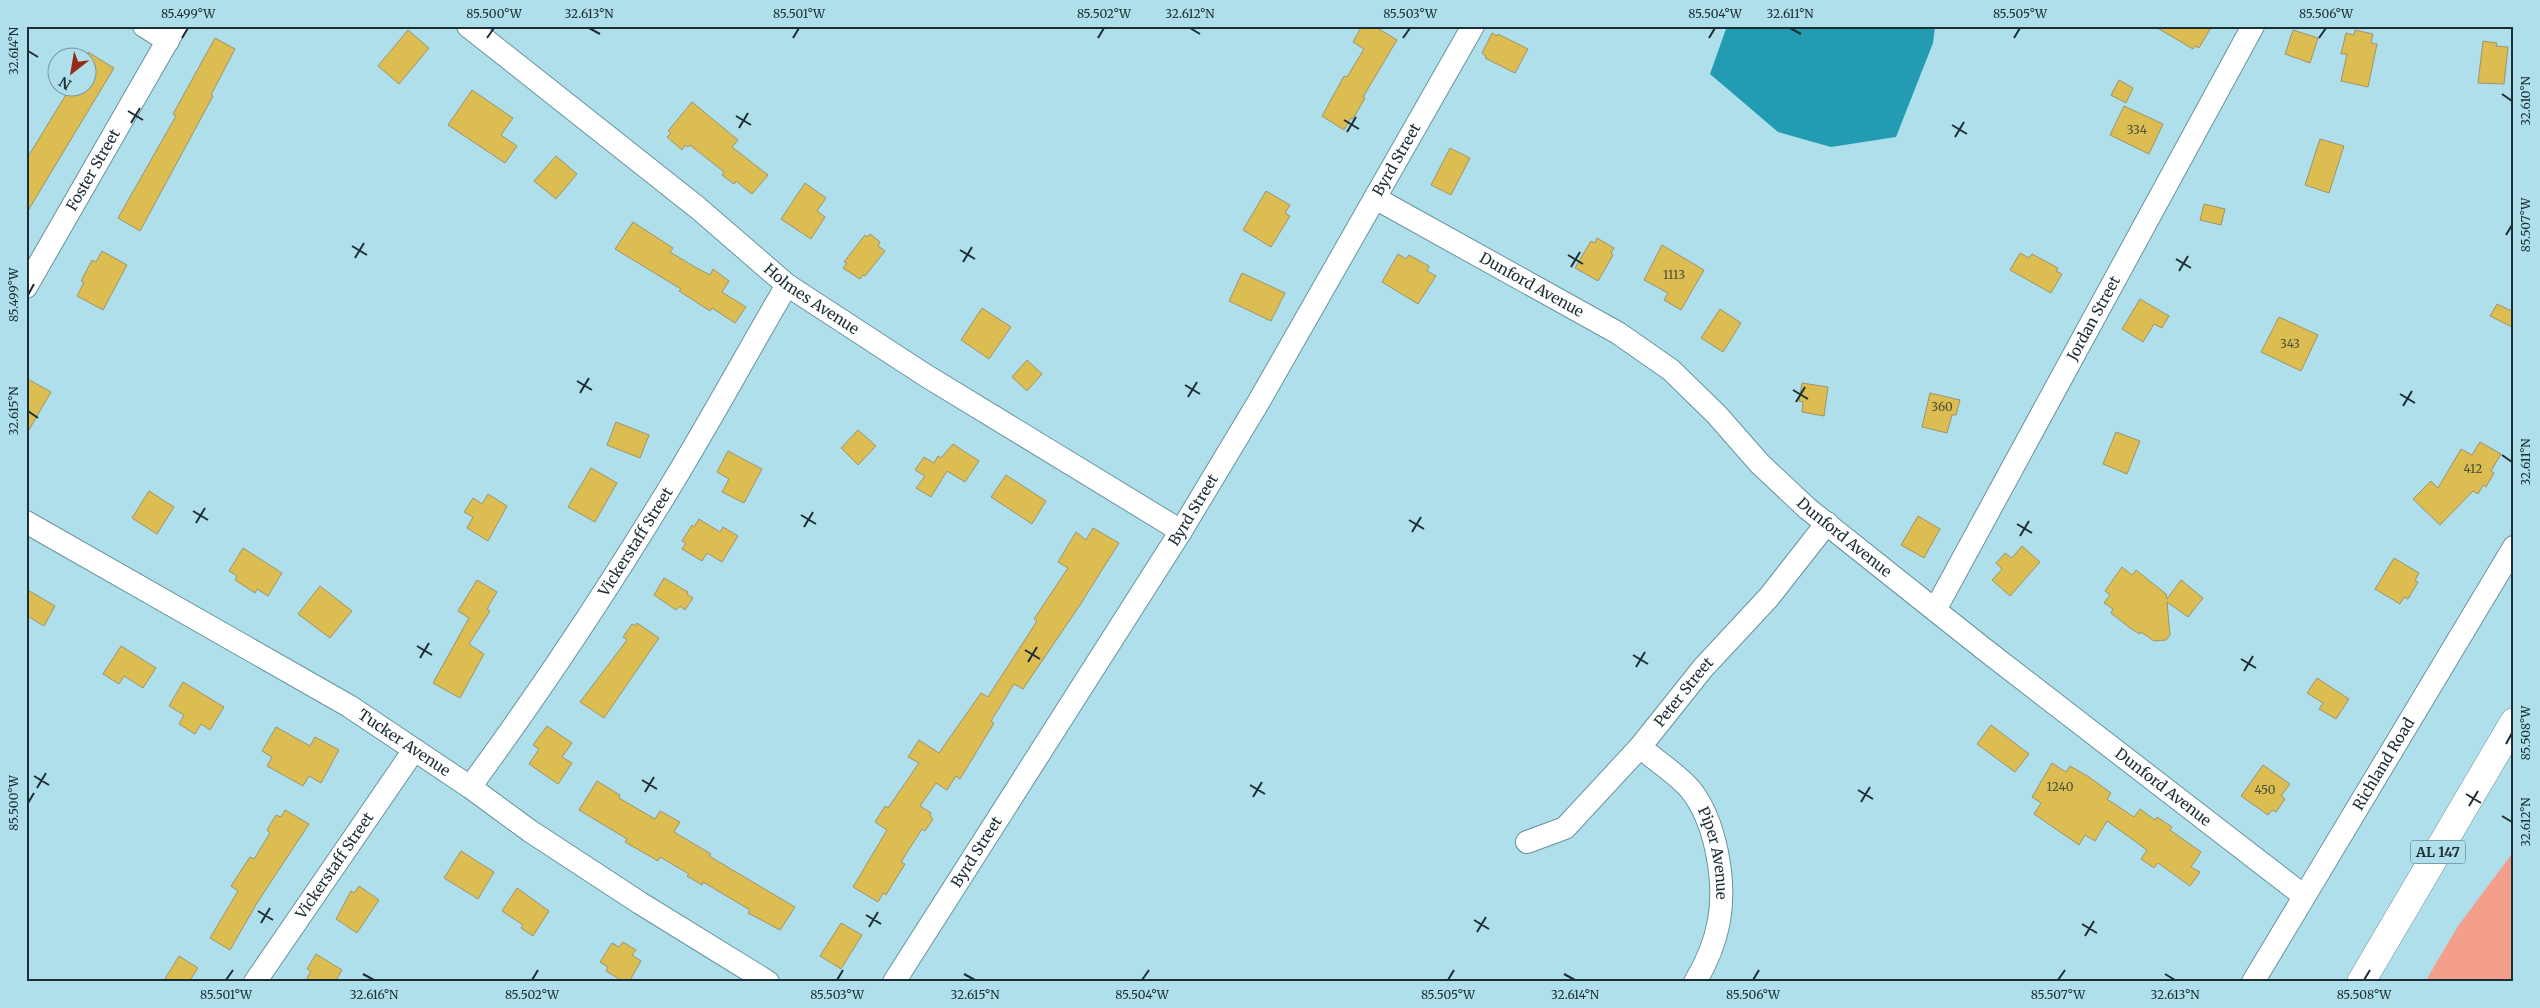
<svg xmlns="http://www.w3.org/2000/svg" width="2540" height="1008" font-family="Merriweather,serif">
  <style>
    .green { fill: #f39f8c }
    .water { fill: #239cb3 }
    .building { fill: #dbbd51; stroke: #9d9370 }
    .lines { fill: none; stroke-linecap: round; stroke-linejoin: round }
    .street-casing { stroke: #67949e; stroke-width: 24 }
    .primary-casing { stroke: #67949e; stroke-width: 29 }
    .street { stroke: #fff; stroke-width: 22 }
    .primary { stroke: #fff; stroke-width: 28 }
    .ticks { fill: none; stroke: #1c2e33; stroke-width: 2 }
    .labels { text-anchor: middle; stroke-width: 4.5; stroke-linejoin: round; paint-order: stroke }
    .number-label { font-size: 12px; fill: #4c523a }
    .shield { fill: #afdfea; stroke: #48636a; stroke-width: 1 }
    .shield-label { font-size: 14px; font-weight: bold; fill: #1c2e33 }
    .street-label { font-size: 15px; fill: #1c2e33; stroke: #afdfea }
    .neatline { fill: none; stroke: #1c2e33; stroke-width: 2 }
    .ticks-label { font-size: 12px; text-anchor: middle; fill: #1c2e33 }
  </style>
  <rect width="100%" height="100%" fill="#afdfea"/>
  <polygon class="green" points="2514,851 2514,982 2425,982 2458,926"/>
  <polygon class="water" points="1727,26 1935,26 1933,43 1896,137 1831,147 1778,132 1710,74"/>
  <g class="building">
    <polygon points="1362,26 1374,26 1397,40 1363,97 1365,98 1353,119 1351,118 1344,130 1322,116 1344,76 1347,77 1364,49 1353,42"/>
    <polygon points="2154,26 2212,26 2199,48 2195,46 2193,49"/>
    <polygon points="408,30 429,48 399,84 378,66"/>
    <polygon points="2293,30 2318,38 2310,63 2285,54"/>
    <polygon points="2355,30 2373,34 2371,43 2377,44 2368,87 2341,81 2347,54 2341,54 2346,33 2354,35"/>
    <polygon points="1492,33 1497,36 1498,34 1528,49 1515,73 1485,58 1486,56 1482,53"/>
    <polygon points="215,38 235,49 211,95 213,96 140,231 118,218 176,116 173,114"/>
    <polygon points="2483,41 2497,43 2496,46 2508,47 2504,84 2478,83"/>
    <polygon points="88,52 114,68 26,214 26,160 70,88 88,88"/>
    <polygon points="2119,80 2133,88 2126,103 2111,95"/>
    <polygon points="472,90 513,118 501,135 517,146 505,163 448,125"/>
    <polygon points="692,102 738,140 732,147 768,175 752,194 736,181 734,184 722,175 724,172 690,145 688,147 685,145 682,150 667,137 671,133 668,131"/>
    <polygon points="2124,106 2163,124 2149,154 2110,135"/>
    <polygon points="2320,139 2344,146 2329,193 2305,185"/>
    <polygon points="1450,148 1470,158 1451,195 1431,185"/>
    <polygon points="556,156 577,174 556,199 534,181"/>
    <polygon points="805,183 826,198 817,211 825,217 811,239 781,219"/>
    <polygon points="1266,191 1290,205 1285,213 1290,216 1271,247 1243,230"/>
    <polygon points="2204,204 2225,209 2221,225 2200,220"/>
    <polygon points="633,222 673,248 670,252 695,267 710,275 713,269 729,281 722,292 746,307 735,323 712,308 710,311 679,291 681,289 615,249"/>
    <polygon points="870,234 880,242 878,246 885,251 865,276 863,275 860,279 843,268 847,263 844,262 865,235 867,237"/>
    <polygon points="1597,238 1614,248 1611,253 1613,255 1598,281 1575,268 1591,241 1595,243"/>
    <polygon points="1662,245 1704,270 1681,310 1664,300 1668,293 1644,280"/>
    <polygon points="102,251 127,265 103,310 77,296 84,282 81,281 92,260 96,262"/>
    <polygon points="2020,253 2029,258 2032,254 2058,268 2056,271 2062,274 2051,293 2010,270"/>
    <polygon points="1398,254 1406,259 1409,255 1429,266 1427,271 1436,276 1418,304 1382,282"/>
    <polygon points="1242,273 1285,293 1271,321 1229,301"/>
    <polygon points="2140,299 2169,316 2162,328 2154,324 2143,342 2122,329"/>
    <polygon points="2497,304 2514,312 2514,328 2490,316"/>
    <polygon points="982,308 1011,327 989,359 961,340"/>
    <polygon points="1720,309 1741,323 1723,352 1701,338"/>
    <polygon points="2279,317 2318,335 2301,371 2261,352"/>
    <polygon points="1027,360 1042,374 1027,391 1012,377"/>
    <polygon points="26,378 51,392 26,435"/>
    <polygon points="1802,383 1828,387 1824,416 1802,412 1803,402 1799,401"/>
    <polygon points="1930,393 1960,400 1956,415 1952,415 1947,433 1922,427"/>
    <polygon points="616,422 649,435 640,458 607,445"/>
    <polygon points="858,430 876,446 858,465 841,448"/>
    <polygon points="2116,432 2140,441 2127,474 2103,464"/>
    <polygon points="2480,442 2501,454 2491,471 2494,473 2486,487 2483,485 2478,494 2473,491 2440,525 2413,499 2431,481 2438,488 2461,449 2472,455"/>
    <polygon points="953,444 979,461 965,482 947,471 931,497 916,488 925,476 915,470 924,457 934,463 938,456 941,458"/>
    <polygon points="728,451 762,469 744,503 722,492 729,479 717,472"/>
    <polygon points="591,468 617,483 595,522 568,507"/>
    <polygon points="1006,475 1046,501 1032,524 991,497"/>
    <polygon points="149,491 174,507 157,534 132,518"/>
    <polygon points="488,494 507,506 488,541 467,528 473,517 464,512 473,498 482,504"/>
    <polygon points="1918,516 1940,529 1924,558 1901,545"/>
    <polygon points="699,519 720,532 723,527 738,536 722,562 707,553 702,561 682,549 686,543 682,541 692,525 694,527"/>
    <polygon points="1093,528 1119,543 1080,605 1023,689 1014,684 991,721 994,723 960,779 956,776 947,790 936,783 920,806 931,813 930,816 933,819 925,831 922,829 901,862 905,864 886,895 883,893 878,902 853,887 887,830 875,822 885,806 888,808 919,763 908,757 919,740 939,753 981,693 988,697 1037,621 1034,619 1068,568 1058,562 1076,532 1086,540"/>
    <polygon points="2022,546 2040,562 2010,596 1992,580 2002,569 1996,563 2005,553 2012,558"/>
    <polygon points="243,548 282,573 268,596 257,589 255,593 235,580 237,576 229,571"/>
    <polygon points="2394,558 2419,573 2415,580 2418,582 2408,599 2404,597 2400,604 2375,589"/>
    <polygon points="2122,567 2132,575 2136,570 2166,594 2167,599 2181,580 2203,598 2188,617 2167,602 2170,635 2166,640 2154,641 2141,632 2140,634 2130,628 2111,613 2113,609 2104,603 2110,595 2105,591"/>
    <polygon points="664,578 688,592 687,594 693,598 685,610 680,606 676,610 654,595"/>
    <polygon points="477,580 497,592 487,609 490,611 469,644 484,654 460,698 433,683 469,618 458,611"/>
    <polygon points="320,586 352,611 330,638 298,614"/>
    <polygon points="26,589 55,606 44,626 26,615"/>
    <polygon points="637,623 659,638 604,718 580,702 627,640 623,637 632,624 635,626"/>
    <polygon points="121,646 156,668 143,688 124,676 119,684 103,674"/>
    <polygon points="2317,678 2349,699 2336,719 2319,709 2323,703 2307,693"/>
    <polygon points="183,682 224,707 210,730 201,724 195,734 179,724 184,715 169,706"/>
    <polygon points="1991,725 2029,754 2015,772 1977,744"/>
    <polygon points="547,726 572,743 562,757 572,763 558,784 529,764 539,749 533,745"/>
    <polygon points="276,727 310,746 315,737 339,750 321,783 309,776 303,786 267,766 272,757 262,751"/>
    <polygon points="2052,763 2066,772 2070,766 2089,777 2111,793 2107,799 2134,817 2140,809 2155,820 2157,817 2172,827 2170,830 2201,852 2191,867 2200,872 2190,886 2158,863 2154,868 2141,859 2147,850 2107,821 2095,841 2085,835 2079,845 2034,814 2041,803 2032,797"/>
    <polygon points="2263,765 2290,784 2281,796 2285,799 2276,812 2272,810 2268,815 2241,796"/>
    <polygon points="597,781 620,795 619,798 655,819 660,811 680,822 674,832 711,854 709,856 795,907 780,930 748,913 750,910 703,882 702,885 687,876 689,874 660,857 658,861 625,842 627,839 579,810"/>
    <polygon points="285,810 309,824 257,903 230,950 210,938 238,891 231,886 250,857 254,859 270,833 267,830 276,815 281,817"/>
    <polygon points="461,851 494,872 478,899 444,878"/>
    <polygon points="359,886 379,900 357,933 336,919 351,891 354,893"/>
    <polygon points="517,888 549,911 533,936 521,928 523,925 502,911"/>
    <polygon points="841,923 862,935 841,969 820,956"/>
    <polygon points="623,942 636,950 632,955 641,961 629,982 624,982 606,971 608,967 600,962 612,943 619,947"/>
    <polygon points="316,954 342,970 335,982 305,982 311,971 307,969"/>
    <polygon points="179,956 198,968 189,982 163,982"/>
  </g>
  <g class="lines">
    <g class="street-casing">
      <g id="street">
        <polyline points="144,26 168,41"/>
        <path id="s1" d="M468,26L698,208L787,285L925,375L1181,531"/>
        <path id="s2" d="M1375,198L1618,333L1671,370L1717,415L1760,464L1808,509L1984,649L2304,896"/>
        <path id="s3" d="M26,287L176,26"/>
        <path id="s4" d="M26,522L349,706L470,787L530,831L640,903L768,982"/>
        <path id="s5" d="M1935,610L2253,26"/>
        <path id="s6" d="M1640,747C1655,760 1676,773 1690,789C1716,821 1726,881 1719,921C1715,942 1706,964 1695,982"/>
        <path id="s7" d="M470,787C537,696 600,601 659,505C704,433 744,358 787,285"/>
        <path id="s8" d="M1527,842L1565,828L1640,747L1703,668L1769,597L1827,523"/>
        <path id="s9" d="M255,982L414,750"/>
        <path id="s10" d="M894,982L1181,531L1258,403L1473,26"/>
        <path id="s11" d="M2253,982L2514,547"/>
      </g>
    </g>
    <g class="primary-casing">
      <polyline id="primary" points="2361,982 2514,722"/>
    </g>
    <use href="#street" class="street"/>
    <use href="#primary" class="primary"/>
  </g>
  <path class="ticks" d="M589,28L600,34M1190,28L1200,34M1790,28L1801,34M182,38L188,28M487,38L494,28M793,38L799,28M1098,38L1104,28M1403,38L1410,28M1709,38L1715,28M2014,38L2020,28M2319,38L2326,28M28,51L38,57M2502,94L2512,101M128,111L143,120M736,116L751,125M1344,120L1359,129M131,123L140,108M1952,125L1967,134M739,128L748,113M1347,132L1356,117M1955,137L1964,122M2506,235L2512,225M352,246L367,255M960,250L975,259M1568,255L1583,264M355,258L364,243M2176,259L2191,268M963,262L972,247M1571,267L1580,252M2179,271L2188,256M28,295L34,284M577,381L592,390M1185,385L1200,394M1793,390L1808,399M580,393L589,378M2400,394L2415,403M1188,397L1197,382M1796,402L1805,387M2403,406L2412,391M28,411L38,418M2502,455L2512,462M193,511L208,520M801,515L816,524M1409,520L1424,529M196,523L205,508M2017,524L2032,533M804,527L813,512M1412,532L1421,517M2020,536L2029,521M417,646L432,655M1025,650L1040,659M1633,655L1648,664M420,658L429,643M2241,659L2256,668M1028,662L1037,647M1636,667L1645,652M2244,671L2253,656M2506,744L2512,733M34,776L49,785M642,780L657,789M1250,785L1265,794M37,788L46,773M1858,790L1873,799M645,792L654,777M2466,794L2481,803M1253,797L1262,782M1861,802L1870,787M28,803L34,793M2469,806L2478,791M2502,816L2512,822M258,911L273,920M866,915L881,924M1474,920L1489,929M261,923L270,908M2082,924L2097,933M869,927L878,912M1477,932L1486,917M2085,936L2094,921M363,974L374,980M964,974L975,980M1564,974L1575,980M2165,974L2175,980M226,980L233,970M532,980L538,970M837,980L843,970M1142,980L1149,970M1448,980L1454,970M1753,980L1759,970M2058,980L2065,970M2364,980L2370,970"/>
  <g class="labels">
    <g class="number-label">
      <text x="2137" y="134">334</text>
      <text x="1674" y="279">1113</text>
      <text x="2290" y="348">343</text>
      <text x="1942" y="411">360</text>
      <text x="2473" y="473">412</text>
      <text x="2060" y="791">1240</text>
      <text x="2265" y="794">450</text>
    </g>
    <rect class="shield" x="2410.5" y="840.5" width="55" height="23" rx="4"/>
    <g class="shield-label">
      <text x="2438" y="857">AL 147</text>
    </g>
    <g class="street-label">
      <text dy="5" stroke="none"><textPath href="#s10" startOffset="964">Byrd Street</textPath></text>
      <text dy="5" stroke="none"><textPath href="#s3" startOffset="135">Foster Street</textPath></text>
      <text dy="5" stroke="none"><textPath href="#s2" startOffset="179">Dunford Avenue</textPath></text>
      <text dy="5" stroke="none"><textPath href="#s1" startOffset="439">Holmes Avenue</textPath></text>
      <text dy="5" stroke="none"><textPath href="#s5" startOffset="332">Jordan Street</textPath></text>
      <text dy="5" stroke="none"><textPath href="#s10" startOffset="559">Byrd Street</textPath></text>
      <text dy="5" stroke="none"><textPath href="#s2" startOffset="584">Dunford Avenue</textPath></text>
      <text dy="5" stroke="none"><textPath href="#s7" startOffset="296">Vickerstaff Street</textPath></text>
      <text dy="5" stroke="none"><textPath href="#s8" startOffset="221">Peter Street</textPath></text>
      <text dy="5" stroke="none"><textPath href="#s4" startOffset="438">Tucker Avenue</textPath></text>
      <text dy="5" stroke="none"><textPath href="#s11" startOffset="254">Richland Road</textPath></text>
      <text dy="5" stroke="none"><textPath href="#s2" startOffset="989">Dunford Avenue</textPath></text>
      <text dy="5" stroke="none"><textPath href="#s10" startOffset="154">Byrd Street</textPath></text>
      <text dy="5" stroke="none"><textPath href="#s6" startOffset="135">Piper Avenue</textPath></text>
      <text dy="5" stroke="none"><textPath href="#s9" startOffset="141">Vickerstaff Street</textPath></text>
    </g>
  </g>
  <rect width="2540" height="1008" fill="none" stroke="#afdfea" stroke-width="55"/>
  <g transform="translate(72 72) rotate(211)"><circle r="24" fill="#afdfea" stroke="#7498a1"/>
  <path d="M0-4L9 19L0 12L-9 19Z" fill="#952c15"/>
  <text y="-8" font-size="14" font-weight="bold" text-anchor="middle" fill="#1c2e33">N</text>
  </g>
  <rect x="28" y="28" width="2484" height="952" class="neatline"/>
  <g class="ticks-label">
    <text x="188" y="18">85.499°W</text>
    <text x="494" y="18">85.500°W</text>
    <text x="589" y="18">32.613°N</text>
    <text x="799" y="18">85.501°W</text>
    <text x="1104" y="18">85.502°W</text>
    <text x="1190" y="18">32.612°N</text>
    <text x="1410" y="18">85.503°W</text>
    <text x="1715" y="18">85.504°W</text>
    <text x="1790" y="18">32.611°N</text>
    <text x="2020" y="18">85.505°W</text>
    <text x="2326" y="18">85.506°W</text>
    <text transform="translate(14 51) rotate(-90)" y="4">32.614°N</text>
    <text transform="translate(2526 101) rotate(-90)" y="4">32.610°N</text>
    <text transform="translate(2526 225) rotate(-90)" y="4">85.507°W</text>
    <text transform="translate(14 295) rotate(-90)" y="4">85.499°W</text>
    <text transform="translate(14 411) rotate(-90)" y="4">32.615°N</text>
    <text transform="translate(2526 462) rotate(-90)" y="4">32.611°N</text>
    <text transform="translate(2526 733) rotate(-90)" y="4">85.508°W</text>
    <text transform="translate(14 803) rotate(-90)" y="4">85.500°W</text>
    <text transform="translate(2526 822) rotate(-90)" y="4">32.612°N</text>
    <text x="226" y="999">85.501°W</text>
    <text x="374" y="999">32.616°N</text>
    <text x="532" y="999">85.502°W</text>
    <text x="837" y="999">85.503°W</text>
    <text x="975" y="999">32.615°N</text>
    <text x="1142" y="999">85.504°W</text>
    <text x="1448" y="999">85.505°W</text>
    <text x="1575" y="999">32.614°N</text>
    <text x="1753" y="999">85.506°W</text>
    <text x="2058" y="999">85.507°W</text>
    <text x="2175" y="999">32.613°N</text>
    <text x="2364" y="999">85.508°W</text>
  </g>
</svg>
